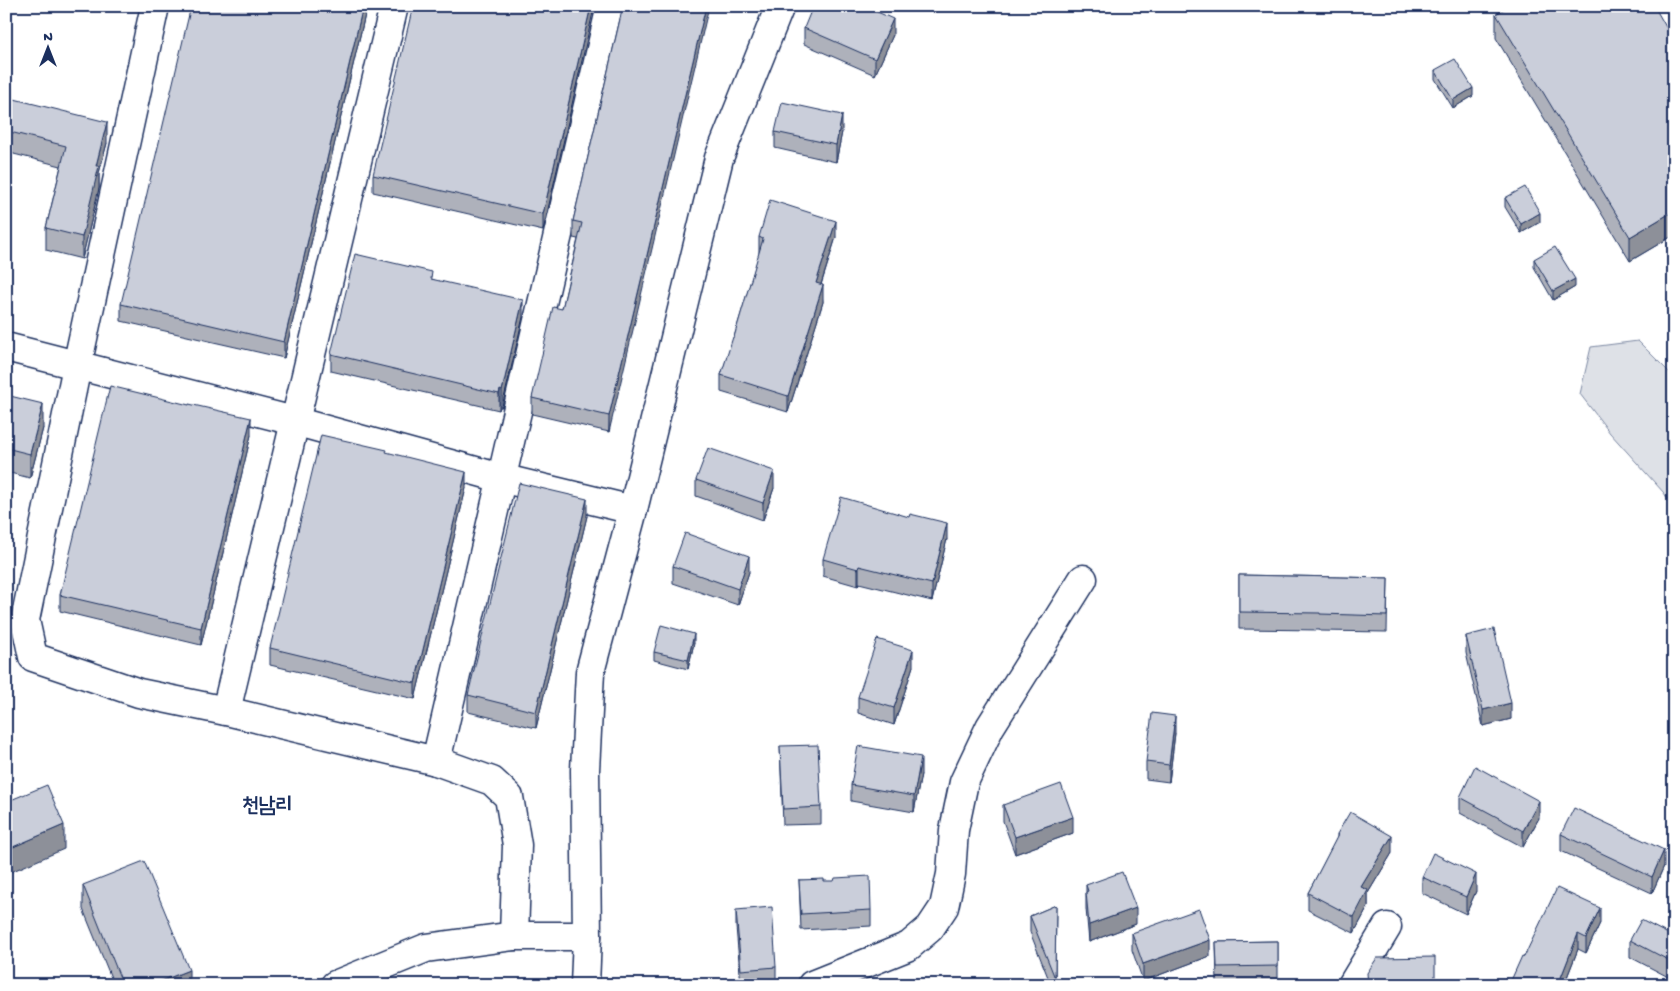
<svg xmlns="http://www.w3.org/2000/svg" width="1680" height="991" font-family="'Gochi Hand','Poor Story',sans-serif">
  <style>
    .green { fill: #dee1e7; stroke: #7c88a2 }
    .lines { fill: none; stroke-linecap: round; stroke-linejoin: round }
    .minor-casing { stroke: #1b2f5e; stroke-width: 31 }
    .tertiary-casing { stroke: #1b2f5e; stroke-width: 31 }
    .minor { stroke: #fff; stroke-width: 28 }
    .tertiary { stroke: #fff; stroke-width: 28 }
    .wall { fill: #aeb1bb; stroke: #1b2f5e }
    .shaded-wall { fill: #8d9099; stroke: #1b2f5e }
    .building { fill: #caceda; stroke: #1b2f5e }
    .labels { text-anchor: middle; stroke-width: 4; stroke-linejoin: round; paint-order: stroke }
    .quarter-label { font-size: 21px; font-weight: bold; fill: #1b2f5e; stroke: #fff }
  </style>
  <rect width="100%" height="100%" fill="#fff"/>
  <filter id="ink" filterUnits="userSpaceOnUse"><feTurbulence type="fractalNoise" baseFrequency=".02" numOctaves="2"/><feDisplacementMap in="SourceGraphic" scale="10" xChannelSelector="R" yChannelSelector="G"/><feConvolveMatrix kernelMatrix="1 2 1 2 8 2 1 2 1" color-interpolation-filters="sRGB"/></filter>
  <g filter="url(#ink)">
    <polygon class="green" points="1638,341 1674,377 1674,509 1664,493 1610,433 1580,394 1591,347"/>
    <g class="lines">
      <g class="minor-casing">
        <g id="minor">
          <polyline points="155,6 77,366 25,620 33,657 139,693 226,711 436,761 492,781 509,797 517,845 514,936"/>
          <polyline points="6,347 294,421 501,478 633,510"/>
          <polyline points="226,711 394,6"/>
          <polyline points="436,761 611,6"/>
          <polyline points="335,985 426,948 514,936 587,936"/>
          <polyline points="812,985 909,946 930,928 944,907 951,874 954,830 964,782 990,727 1083,579"/>
          <polyline points="1352,985 1387,927"/>
        </g>
      </g>
      <g class="tertiary-casing">
        <polyline id="tertiary" points="585,985 587,936 585,770 590,672 633,510 719,158 780,6"/>
      </g>
      <use href="#minor" class="minor"/>
      <use href="#tertiary" class="tertiary"/>
    </g>
    <g class="wall">
      <polygon points="367,6 284,358 121,321 121,304"/>
      <polygon points="594,6 543,231 373,192 373,175"/>
      <polygon points="623,6 609,432 532,414 532,398 562,309 578,239 573,238 573,221"/>
      <polygon points="1496,14 1674,41 1674,235 1630,261 1496,38"/>
      <polygon points="804,28 893,35 875,75 804,44"/>
      <polygon points="1435,70 1473,96 1453,108 1435,79"/>
      <polygon points="6,97 107,143 99,173 99,188 82,259 46,250 46,228 61,166 6,152"/>
      <polygon points="775,132 842,132 836,162 775,148"/>
      <polygon points="1505,198 1540,222 1521,233 1505,207"/>
      <polygon points="759,237 836,237 821,285 823,302 788,412 721,392 721,375 734,337 759,254"/>
      <polygon points="1534,259 1575,287 1553,300 1534,267"/>
      <polygon points="432,279 523,317 502,407 500,407 499,410 331,371 331,354"/>
      <polygon points="6,395 43,428 30,478 6,472"/>
      <polygon points="189,405 251,435 201,645 60,611 60,595"/>
      <polygon points="387,453 466,488 415,699 270,665 270,648"/>
      <polygon points="696,480 774,488 763,520 696,496"/>
      <polygon points="587,516 536,728 468,712 468,695"/>
      <polygon points="947,539 932,601 859,583 858,586 823,576 823,559"/>
      <polygon points="673,566 749,572 738,605 673,583"/>
      <polygon points="1239,575 1388,578 1387,632 1320,631 1320,630 1239,629"/>
      <polygon points="1466,636 1511,719 1483,726 1466,653"/>
      <polygon points="694,643 688,669 654,660 654,652"/>
      <polygon points="913,666 894,725 858,713 858,697"/>
      <polygon points="1175,733 1169,782 1146,779 1146,762"/>
      <polygon points="780,746 821,807 821,824 783,825"/>
      <polygon points="921,774 914,812 851,801 851,785"/>
      <polygon points="1460,797 1539,818 1523,847 1460,813"/>
      <polygon points="1003,805 1073,833 1015,854 1003,821"/>
      <polygon points="1337,834 1392,853 1368,893 1368,907 1354,933 1308,910 1308,893 1337,838"/>
      <polygon points="1561,834 1664,866 1652,893 1561,851"/>
      <polygon points="1422,877 1476,891 1466,914 1422,893"/>
      <polygon points="799,880 824,881 871,910 871,926 801,930"/>
      <polygon points="83,885 189,985 114,985 83,909"/>
      <polygon points="1086,885 1136,924 1089,942 1086,909"/>
      <polygon points="1056,905 1055,985 1051,985 1030,932 1030,916"/>
      <polygon points="736,910 776,967 776,984 741,985 736,927"/>
      <polygon points="1600,923 1586,953 1578,949 1564,985 1509,985 1524,957"/>
      <polygon points="1132,933 1210,956 1143,981 1132,950"/>
      <polygon points="1674,937 1674,980 1630,957 1630,940"/>
      <polygon points="1278,941 1278,983 1217,984 1216,942"/>
    </g>
    <g class="shaded-wall">
      <polygon points="363,6 367,6 284,358 284,342"/>
      <polygon points="591,6 594,6 594,8 543,231 543,214"/>
      <polygon points="706,6 709,6 609,432 609,416"/>
      <polygon points="893,19 893,35 875,75 875,59"/>
      <polygon points="1473,88 1473,96 1453,108 1453,100"/>
      <polygon points="842,115 842,132 836,162 836,145"/>
      <polygon points="107,122 107,143 99,173 99,188 82,259 82,237 96,166"/>
      <polygon points="1674,211 1674,235 1630,261 1630,237"/>
      <polygon points="1540,213 1540,222 1521,233 1521,224"/>
      <polygon points="836,221 836,237 816,300 816,283"/>
      <polygon points="1575,279 1575,287 1553,300 1553,291"/>
      <polygon points="823,285 823,302 788,412 788,396"/>
      <polygon points="523,300 523,317 502,407 502,391"/>
      <polygon points="500,390 500,407 499,410 499,394"/>
      <polygon points="43,404 43,428 30,478 30,454"/>
      <polygon points="251,418 251,435 201,645 201,628"/>
      <polygon points="774,471 774,488 763,520 763,503"/>
      <polygon points="466,472 466,488 415,699 415,683"/>
      <polygon points="587,499 587,516 536,728 536,712"/>
      <polygon points="947,523 947,539 932,601 932,584"/>
      <polygon points="749,556 749,572 738,605 738,589"/>
      <polygon points="859,566 859,583 858,586 858,569"/>
      <polygon points="694,634 694,643 688,669 688,660"/>
      <polygon points="913,650 913,666 894,725 894,708"/>
      <polygon points="1511,703 1511,719 1483,726 1483,710"/>
      <polygon points="1175,716 1175,733 1169,782 1169,765"/>
      <polygon points="921,757 921,774 914,812 914,796"/>
      <polygon points="1539,801 1539,818 1523,847 1523,831"/>
      <polygon points="1073,817 1073,833 1015,854 1015,837"/>
      <polygon points="64,825 64,849 6,874 6,850"/>
      <polygon points="1392,836 1392,853 1368,893 1368,907 1354,933 1354,917 1361,887"/>
      <polygon points="1664,850 1664,866 1652,893 1652,877"/>
      <polygon points="1476,874 1476,891 1466,914 1466,897"/>
      <polygon points="1136,908 1136,924 1089,942 1089,925"/>
      <polygon points="1600,908 1600,923 1586,953 1586,938"/>
      <polygon points="1578,934 1578,949 1564,985 1558,985"/>
      <polygon points="1210,940 1210,956 1143,981 1143,964"/>
      <polygon points="189,970 189,985 151,985"/>
    </g>
    <g class="building">
      <polygon points="191,6 363,6 284,342 121,304"/>
      <polygon points="413,6 591,6 543,214 373,175"/>
      <polygon points="623,6 706,6 609,416 532,398 553,307 562,309 582,223 573,221"/>
      <polygon points="813,6 864,6 893,19 875,59 804,28"/>
      <polygon points="1509,6 1654,6 1674,41 1674,211 1630,237 1496,14"/>
      <polygon points="1455,59 1473,88 1453,100 1435,70"/>
      <polygon points="6,97 107,122 96,166 99,166 82,237 46,228 66,146 6,131"/>
      <polygon points="782,102 842,115 836,145 775,132"/>
      <polygon points="1525,187 1540,213 1521,224 1505,198"/>
      <polygon points="770,200 836,221 816,283 823,285 788,396 721,375 733,337 734,337 763,239 759,237"/>
      <polygon points="1555,247 1575,279 1553,291 1534,259"/>
      <polygon points="355,254 432,272 431,279 523,300 502,391 500,390 499,394 331,354"/>
      <polygon points="110,386 189,405 189,404 251,418 201,628 60,595"/>
      <polygon points="6,395 43,404 30,454 6,448"/>
      <polygon points="321,435 387,450 386,452 466,472 415,683 270,648"/>
      <polygon points="708,448 774,471 763,503 696,480"/>
      <polygon points="519,483 587,499 536,712 468,695"/>
      <polygon points="841,497 909,517 910,514 947,523 932,584 859,566 858,569 823,559"/>
      <polygon points="685,533 749,556 738,589 673,566"/>
      <polygon points="1239,575 1388,578 1387,616 1320,614 1320,613 1239,612"/>
      <polygon points="661,625 694,634 688,660 654,652"/>
      <polygon points="1494,629 1511,703 1483,710 1466,636"/>
      <polygon points="877,639 913,650 894,708 858,697"/>
      <polygon points="1152,713 1175,716 1169,765 1146,762"/>
      <polygon points="818,745 821,807 783,809 780,746"/>
      <polygon points="858,746 921,757 914,796 851,785"/>
      <polygon points="1475,766 1539,801 1523,831 1460,797"/>
      <polygon points="1061,784 1073,817 1015,837 1003,805"/>
      <polygon points="47,785 64,825 6,850 6,802"/>
      <polygon points="1574,808 1664,850 1652,877 1561,834"/>
      <polygon points="1350,812 1392,836 1361,887 1368,890 1354,917 1308,893 1338,835 1337,834"/>
      <polygon points="1433,853 1476,874 1466,897 1422,877"/>
      <polygon points="144,861 189,970 151,985 123,985 83,885"/>
      <polygon points="1122,872 1136,908 1089,925 1086,892 1088,891 1086,885"/>
      <polygon points="870,876 871,910 801,914 799,880 824,879 824,881 834,881 835,878"/>
      <polygon points="1557,888 1600,908 1586,938 1578,934 1558,985 1509,985 1522,956 1524,957"/>
      <polygon points="1056,905 1055,978 1030,916"/>
      <polygon points="772,907 776,967 741,970 736,910"/>
      <polygon points="1199,909 1210,940 1143,964 1132,933"/>
      <polygon points="1641,920 1674,937 1674,963 1630,940"/>
      <polygon points="1278,941 1278,966 1217,967 1216,942"/>
      <polygon points="1435,957 1435,985 1368,985 1367,973 1377,958"/>
    </g>
  </g>
  <g class="labels">
    <g class="quarter-label">
      <text x="267" y="811">천남리</text>
    </g>
  </g>
  <rect width="1680" height="991" fill="none" stroke="#fff" stroke-width="25"/>
  <rect x="12" y="12" width="1655" height="966" fill="none" stroke="#1b2f5e" stroke-width="2" filter="url(#ink)"/>
  <g transform="translate(48 48)" stroke="#ffffff" stroke-width="4" paint-order="stroke">
  <path d="M0-4L9 19L0 12L-9 19Z" fill="#1b2f5e"/>
  <text y="-8" font-size="14" font-weight="bold" text-anchor="middle" fill="#1b2f5e">N</text>
  </g>
</svg>
